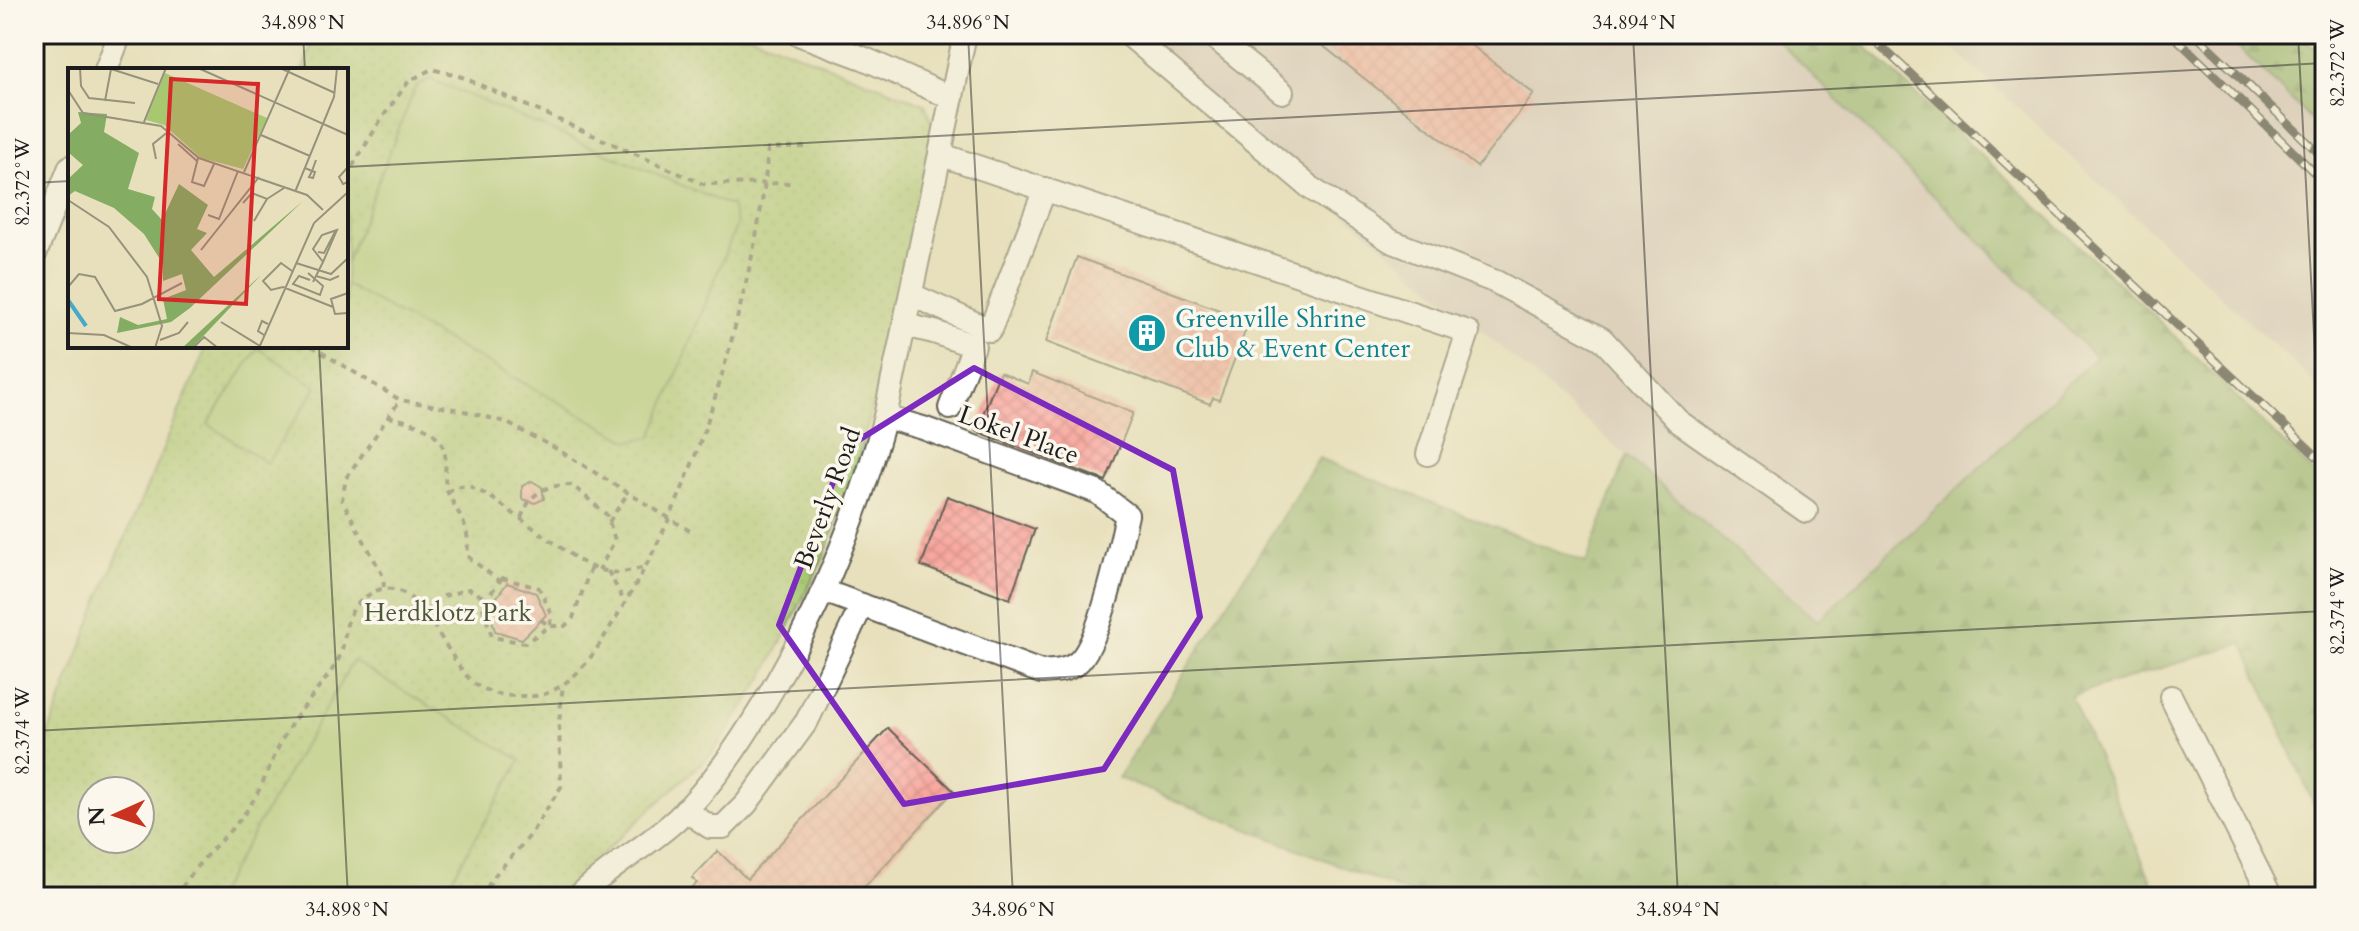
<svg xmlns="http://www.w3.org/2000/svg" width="2359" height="931" font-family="Cardo,serif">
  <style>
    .industrial { fill: #d1bfbd }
    .green { fill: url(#green-dots); stroke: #627246; stroke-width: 2; fill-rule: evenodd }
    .forest { fill: url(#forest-firs); stroke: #506440; stroke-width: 2 }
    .pitch { fill: #a7c871; stroke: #627246; stroke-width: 2 }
    .building { fill: url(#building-cross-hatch) }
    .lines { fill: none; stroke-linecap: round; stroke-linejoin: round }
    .minor-casing { stroke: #636154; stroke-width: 26 }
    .path { stroke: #636154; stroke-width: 4; stroke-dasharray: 6 6; stroke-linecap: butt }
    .minor { stroke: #fff; stroke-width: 22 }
    .rail-casing { stroke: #1c1c1c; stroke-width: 9 }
    .rail { stroke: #fbf7ec; stroke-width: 6; stroke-dasharray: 18; stroke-linecap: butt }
    .marked { fill: none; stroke: #7b2cbf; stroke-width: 6; stroke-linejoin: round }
    .ticks { fill: none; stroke: #1c1c1c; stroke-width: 2; stroke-opacity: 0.45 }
    .labels { text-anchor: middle; stroke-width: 7; stroke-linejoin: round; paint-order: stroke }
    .culture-label { font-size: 26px; fill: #0d838f; stroke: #fbf7ec; text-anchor: start }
    .street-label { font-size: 26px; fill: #1c1c1c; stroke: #fbf7ec }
    .park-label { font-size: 26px; fill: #4d583a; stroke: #fbf7ec }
    .inset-river { fill: none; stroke: #47a9c7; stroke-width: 4 }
    .inset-road { fill: none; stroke: #96927c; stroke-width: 2 }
    .view { fill: #d62828; fill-opacity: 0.15; stroke: #d62828; stroke-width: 4 }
    .inset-edge { fill: none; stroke: #1c1c1c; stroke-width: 4 }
    .neatline { fill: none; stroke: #1c1c1c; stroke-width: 3 }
    .ticks-label { font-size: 20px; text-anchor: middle; fill: #1c1c1c }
  </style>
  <defs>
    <pattern id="green-dots" width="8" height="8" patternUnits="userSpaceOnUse" patternTransform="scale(2)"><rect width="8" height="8" fill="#a7c871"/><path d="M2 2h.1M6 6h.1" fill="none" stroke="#8fab61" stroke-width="1.8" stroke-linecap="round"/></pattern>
    <pattern id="forest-firs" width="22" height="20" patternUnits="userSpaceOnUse" patternTransform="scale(2)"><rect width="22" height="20" fill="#85ac63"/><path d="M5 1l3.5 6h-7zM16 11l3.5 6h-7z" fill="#6c8b51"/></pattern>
    <pattern id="building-cross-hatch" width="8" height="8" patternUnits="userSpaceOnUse" patternTransform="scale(2)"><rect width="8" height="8" fill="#f8a299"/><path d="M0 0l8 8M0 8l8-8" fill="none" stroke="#d48b83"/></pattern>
  </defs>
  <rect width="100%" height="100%" fill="#fbf7ec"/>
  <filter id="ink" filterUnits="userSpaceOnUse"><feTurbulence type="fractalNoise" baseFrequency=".0125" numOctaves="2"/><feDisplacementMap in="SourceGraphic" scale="16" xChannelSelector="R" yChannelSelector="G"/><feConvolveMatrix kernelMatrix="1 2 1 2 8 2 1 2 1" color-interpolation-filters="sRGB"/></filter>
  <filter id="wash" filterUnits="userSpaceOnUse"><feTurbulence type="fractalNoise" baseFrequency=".006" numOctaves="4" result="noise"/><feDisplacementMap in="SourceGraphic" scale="32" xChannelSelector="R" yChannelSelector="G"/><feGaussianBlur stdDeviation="1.8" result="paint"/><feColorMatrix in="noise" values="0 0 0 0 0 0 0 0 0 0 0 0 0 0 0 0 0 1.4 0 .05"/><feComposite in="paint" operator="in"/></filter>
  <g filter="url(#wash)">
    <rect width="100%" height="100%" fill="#e8e0bc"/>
    <g class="industrial">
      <polygon points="1137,34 1771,34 2097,357 1818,621"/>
      <polygon points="1938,34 2225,34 2325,133 2325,401 2306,375"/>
    </g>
    <path class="green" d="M315,34H748L925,104L935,129L884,363L856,469L823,559L764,676L713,752L589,866L560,897H34V771L105,585L207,346H346V70H303ZM92,791H140V839H92Z"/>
    <g class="forest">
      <polygon points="1771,34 1852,34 2153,315 2325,484 2325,830 2243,643 2071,696 2157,894 2131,897 1419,897 1118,778 1319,458 1586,563 1626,456 1818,621 2096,357"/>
      <polygon points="2225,34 2299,34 2325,57 2325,133"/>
    </g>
    <g class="pitch">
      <polygon points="430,79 731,206 737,224 652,437 629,441 346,285 346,263 416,86"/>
      <polygon points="258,348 317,387 267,463 208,424"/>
      <polygon points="353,661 521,760 441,897 216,897"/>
    </g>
    <g id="blocks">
      <g class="building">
        <polygon points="1308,34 1457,34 1534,94 1477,167"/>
        <polygon points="1077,257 1249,321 1219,400 1213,398 1210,404 1046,342"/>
        <polygon points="1000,372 1028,384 1032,372 1133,413 1106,481 976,431"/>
        <polygon points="532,481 542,487 544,499 535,503 522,499 522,486"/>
        <polygon points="947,496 1035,529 1010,599 921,566"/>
        <polygon points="507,583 536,593 546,615 522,639 495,631 489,608"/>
        <polygon points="888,728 954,791 855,897 683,897 697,883 692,878 718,851 747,879"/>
      </g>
    </g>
  </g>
  <g filter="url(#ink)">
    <use href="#blocks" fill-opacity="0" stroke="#636154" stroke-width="2"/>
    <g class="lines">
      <g class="minor-casing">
        <g id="minor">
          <polyline points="798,34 863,58 952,98"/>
          <polyline points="1128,34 1312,189 1391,241 1496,282 1602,339 1678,421 1806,511"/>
          <polyline points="1210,34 1282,92"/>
          <polyline points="106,70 120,34"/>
          <polyline points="942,155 1468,332 1428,454"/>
          <polyline points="34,257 70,167"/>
          <polyline points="912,295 990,330 1045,189"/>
          <polyline points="905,325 934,332 974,346 950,408"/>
          <path d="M824,591L1041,672C1054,671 1067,671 1077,663C1100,645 1120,546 1127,515L1097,492L923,428L885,417"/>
          <polyline points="2171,697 2271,897"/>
          <polyline points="685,810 710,827 723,827 746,804 807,721 862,605"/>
          <path d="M578,897C608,867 647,847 678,818C712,785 738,746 762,707C817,616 857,519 885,417L965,34"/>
        </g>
      </g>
      <g class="path">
        <polyline points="346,177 382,118 409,81 432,69 462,77 703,184 795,183"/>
        <polyline points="311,346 400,400 460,410 505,422 555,448 695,534"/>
        <path d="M388,417C408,421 438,427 444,450C448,464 442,479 448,493C460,518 471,526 467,556L499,581"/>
        <polyline points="447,492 459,486 471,487 489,496 578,560 595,569 618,573 646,567"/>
        <path d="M521,518C531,492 544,485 572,485L607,515L615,540L599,570"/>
        <polyline points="609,522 628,493"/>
        <polyline points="608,571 625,603"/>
        <polygon points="502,578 539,588 551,613 550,626 525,643 492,637 482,605"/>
        <polyline points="384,587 383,576 342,500 346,478 400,400"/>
        <polyline points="425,612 444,596 469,589 487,599"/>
        <polyline points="541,620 550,626 565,626 573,618 591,567"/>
        <path d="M175,897C183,886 191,873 200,863C217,842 237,827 251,804C267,779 275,748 292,723C306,702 326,682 338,660C350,635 339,616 367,596C417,560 445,662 475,684C486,693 508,697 521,696C529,696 538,697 545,694C582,679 597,648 617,616C676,521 711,423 738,315C752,260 764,205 768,149L805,147"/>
        <polyline points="481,897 495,875 528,838 561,787 559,723 563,684"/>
      </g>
      <use href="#minor" class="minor"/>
      <g class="rail-casing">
        <g id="rail">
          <polyline points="1868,34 2325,464"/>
          <polyline points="2172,34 2325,183"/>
          <polyline points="2195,34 2325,159"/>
        </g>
      </g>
      <use href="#rail" class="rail"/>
    </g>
  </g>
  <path d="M0 0H2359V931H0ZM974,368L1173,470L1200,617L1104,769L904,804L779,625L846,448Z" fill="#e8e0bc" fill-opacity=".55" fill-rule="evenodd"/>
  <path class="marked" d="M974,368L1173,470L1200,617L1104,769L904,804L779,625L846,448Z"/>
  <path class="ticks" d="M303,34L305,70M968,34L1013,897M1633,34L1678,897M2298,34L2325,542M346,167L2325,63M34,183L70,181M319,346L348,897M34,731L2325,611"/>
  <defs>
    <g id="building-disc" transform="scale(2)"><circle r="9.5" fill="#0f9aa8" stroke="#fbf7ec"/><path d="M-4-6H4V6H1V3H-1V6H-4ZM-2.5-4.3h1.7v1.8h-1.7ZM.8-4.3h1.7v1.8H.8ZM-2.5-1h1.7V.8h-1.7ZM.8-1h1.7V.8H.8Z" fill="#fff"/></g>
  </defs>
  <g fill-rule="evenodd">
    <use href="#building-disc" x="1147" y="333"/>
  </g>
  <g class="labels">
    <g class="culture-label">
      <text x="1175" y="327">Greenville Shrine<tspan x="1175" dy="30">Club &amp; Event Center</tspan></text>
    </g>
    <g class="street-label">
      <text transform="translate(1019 434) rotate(20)" y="9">Lokel Place</text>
      <text transform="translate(827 498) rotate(-70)" y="9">Beverly Road</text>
    </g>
    <g class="park-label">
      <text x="448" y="621">Herdklotz Park</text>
    </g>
  </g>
  <g transform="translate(68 68)">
    <rect width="280" height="280" fill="#e8e0bc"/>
    <path d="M97,5L199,50L175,101L133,90L96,57L78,52Z" fill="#a7c871"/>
    <path d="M10,44L39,46L36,64L71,85L60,121L87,129L84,141L94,152L111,116L140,137L129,161L139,165L123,182L146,209L235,133L122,240L103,254L49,265L52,249L70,257L99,251L95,231L118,222L114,206L95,213V196L76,166L46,140L7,123L0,128V111L15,97L1,85V66L13,55ZM193,207L124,280H114Z" fill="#85ac63"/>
    <path d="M101,29L126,45L116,60L91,44ZM162,46L180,55L165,83L145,74Z" fill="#a7c871"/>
    <path class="inset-river" d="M0,232L18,258"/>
    <path class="inset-road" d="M12,0L13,18L21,30L67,35M130,0L280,67M212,0L267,25M43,1L90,16M0,22L15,45L93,58L131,90L239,127L255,142M37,33L43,1M76,54L98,0M193,67L242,88M110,76L129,93M130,90L124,114L136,118L146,96M88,91L85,76L101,63M280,99L271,109L275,116L280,114M237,100L244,103L247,104L245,110L241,109L244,103L248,92M176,104L222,0M227,124L266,29L269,0M0,132L41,159L79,209L94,258L87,280M175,135L184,125L199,131L216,120M140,147L151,151L170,103M186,153L199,131M133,182L191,109M250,184L256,185L268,162M228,195L263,206L280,190M224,203L213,195L195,213L203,222L215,219L265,239M240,205L255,218L252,227L225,216L231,208L242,212M248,208L262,212L271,208M245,214L255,194L245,181L254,167L269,162L255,194M0,219L11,206L27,209L47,243L74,236L114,215M280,225L263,231L267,246L280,245M153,254L192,278M0,265L36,267L65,280M196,267L190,263L194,253L200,256M92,272L111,265L120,254M125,280L136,269L150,280M191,280L246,155L280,124"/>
    <path class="view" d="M103,11L190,16L178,236L91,231Z"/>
    <rect width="280" height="280" class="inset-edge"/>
  </g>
  <rect width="2359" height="931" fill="none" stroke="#fbf7ec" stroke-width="88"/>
  <g transform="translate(116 815) rotate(267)"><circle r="38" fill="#fbf7ec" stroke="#a29f99" stroke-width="2"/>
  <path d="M0-6L14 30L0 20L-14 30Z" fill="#c8321e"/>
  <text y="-12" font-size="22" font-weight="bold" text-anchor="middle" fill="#1c1c1c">N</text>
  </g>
  <rect x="44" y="44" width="2271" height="843" class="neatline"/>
  <g class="ticks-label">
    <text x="303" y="29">34.898°N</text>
    <text x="968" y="29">34.896°N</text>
    <text x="1634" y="29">34.894°N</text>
    <text transform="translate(2337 63) rotate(-90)" y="7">82.372°W</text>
    <text transform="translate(22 182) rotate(-90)" y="7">82.372°W</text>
    <text transform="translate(2337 611) rotate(-90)" y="7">82.374°W</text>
    <text transform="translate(22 731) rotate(-90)" y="7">82.374°W</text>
    <text x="347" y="916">34.898°N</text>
    <text x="1013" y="916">34.896°N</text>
    <text x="1678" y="916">34.894°N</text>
  </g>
</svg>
